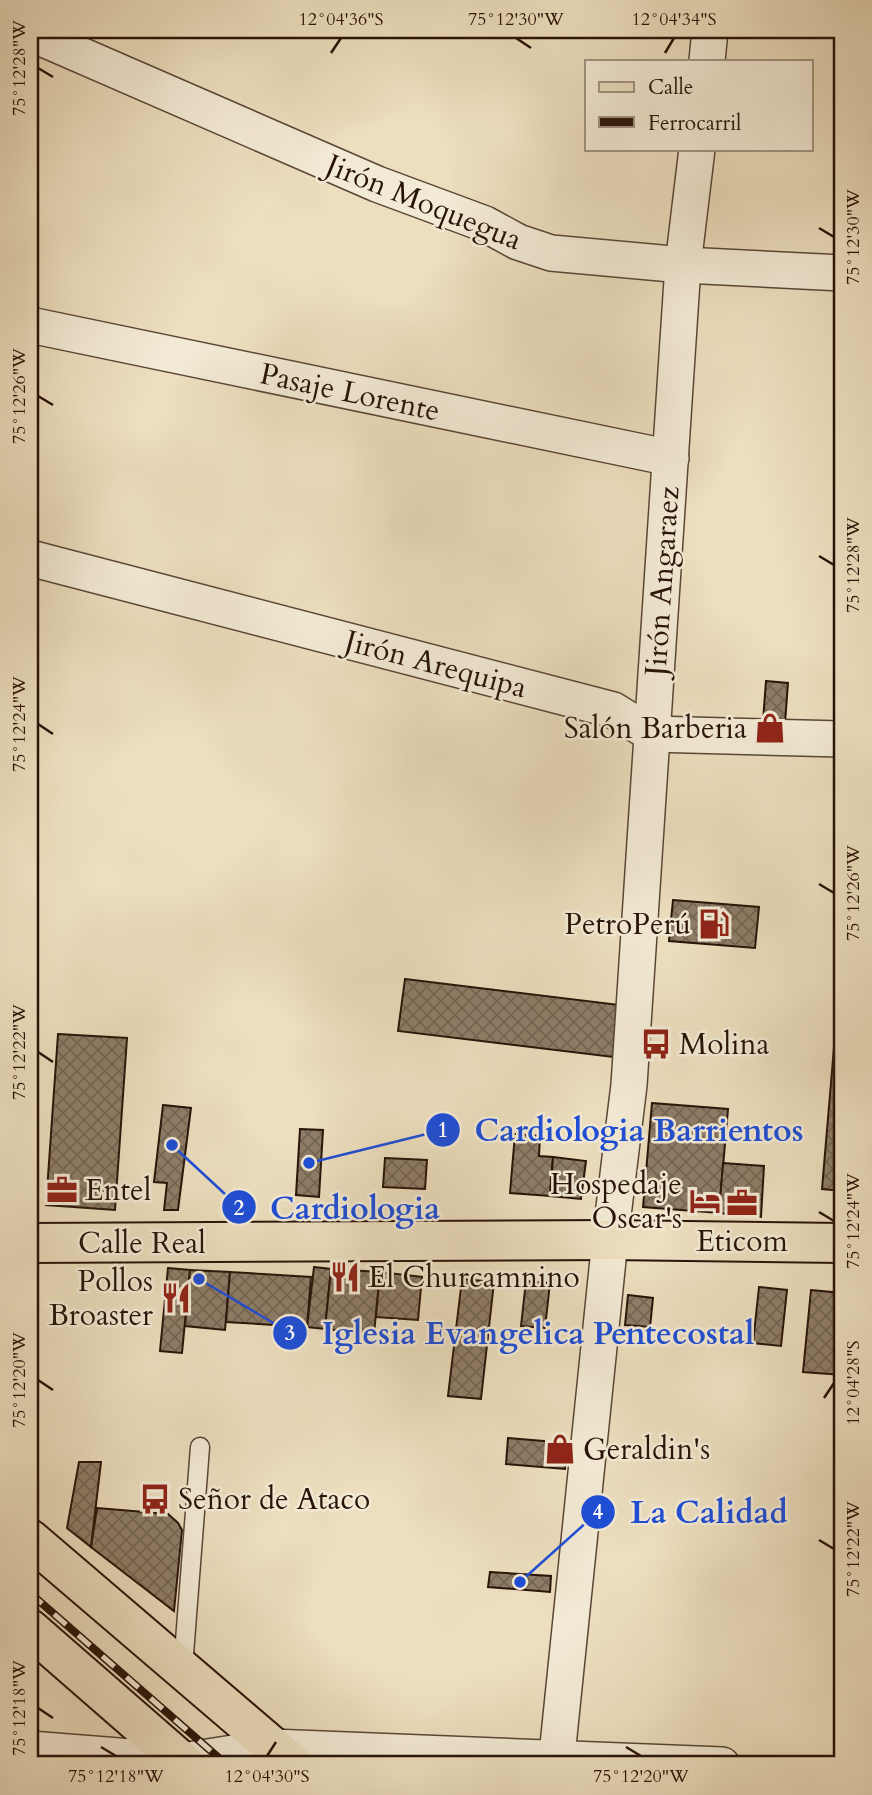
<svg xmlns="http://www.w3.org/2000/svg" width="872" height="1795" font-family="Cardo,serif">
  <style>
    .building { fill: url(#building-cross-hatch); stroke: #281308; stroke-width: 2 }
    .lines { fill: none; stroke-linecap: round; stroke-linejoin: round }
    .lane-casing { stroke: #594636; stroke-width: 21 }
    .street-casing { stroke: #594636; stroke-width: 38 }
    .primary-casing { stroke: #281308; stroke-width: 42 }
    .highway-casing { stroke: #281308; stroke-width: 42 }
    .lane { stroke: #f3ead5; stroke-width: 18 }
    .street { stroke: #f3ead5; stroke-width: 35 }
    .primary { stroke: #ecdebe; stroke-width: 38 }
    .highway { stroke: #ecdebe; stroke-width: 38 }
    .rail-casing { stroke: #281308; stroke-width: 8 }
    .rail { stroke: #f3ead5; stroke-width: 5; stroke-dasharray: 16; stroke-linecap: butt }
    .ticks { fill: none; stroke: #281308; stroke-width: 2.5 }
    .labels { text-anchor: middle; stroke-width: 5; stroke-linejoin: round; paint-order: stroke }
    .street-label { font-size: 30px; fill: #281308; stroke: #f3ead5 }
    .poi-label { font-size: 30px; fill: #281308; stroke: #f3ead5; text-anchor: start }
    .leader { fill: none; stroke: #1d4ed8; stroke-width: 2.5 }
    .callout-dot { fill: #1d4ed8; stroke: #f3ead5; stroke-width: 2.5 }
    .mark-label { font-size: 21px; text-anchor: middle; font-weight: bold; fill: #fff }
    .callout-label { font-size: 32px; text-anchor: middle; font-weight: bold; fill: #1d4ed8; stroke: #f3ead5; stroke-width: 5; stroke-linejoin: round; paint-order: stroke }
    .neatline { fill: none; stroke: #281308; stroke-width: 2.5 }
    .ticks-label { font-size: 18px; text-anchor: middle; fill: #281308 }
  </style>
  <defs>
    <pattern id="building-cross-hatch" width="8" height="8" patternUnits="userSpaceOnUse" patternTransform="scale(1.75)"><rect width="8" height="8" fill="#8e7d67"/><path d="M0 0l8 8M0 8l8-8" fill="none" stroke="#746553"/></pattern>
  </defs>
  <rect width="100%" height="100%" fill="#ecdebe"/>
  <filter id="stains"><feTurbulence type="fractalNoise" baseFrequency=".00286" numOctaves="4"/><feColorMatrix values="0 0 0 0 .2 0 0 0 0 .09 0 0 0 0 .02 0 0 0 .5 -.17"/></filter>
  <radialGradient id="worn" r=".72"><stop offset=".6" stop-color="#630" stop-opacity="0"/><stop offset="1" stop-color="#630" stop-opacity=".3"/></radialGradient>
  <g class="building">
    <polygon points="766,681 788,683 784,736 762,734"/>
    <polygon points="673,900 759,907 755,948 669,941"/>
    <polygon points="405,979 620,1005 613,1057 398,1031"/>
    <polygon points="58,1034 127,1038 115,1210 46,1205"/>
    <polygon points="834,1047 842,1048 842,1191 822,1189"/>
    <polygon points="652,1103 728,1109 719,1213 643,1207"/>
    <polygon points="163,1105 191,1108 178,1210 164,1210 167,1183 154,1182"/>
    <polygon points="300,1129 323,1130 319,1197 296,1195"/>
    <polygon points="515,1134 540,1136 539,1156 553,1157 550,1196 510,1193"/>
    <polygon points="553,1157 586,1161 581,1199 550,1196"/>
    <polygon points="385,1158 427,1160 425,1189 383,1187"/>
    <polygon points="723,1163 764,1166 761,1217 719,1213"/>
    <polygon points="314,1267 331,1269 325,1329 307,1327"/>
    <polygon points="168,1268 190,1270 182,1353 160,1351"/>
    <polygon points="331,1269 380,1272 374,1334 325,1329"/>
    <polygon points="190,1270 230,1272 225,1330 185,1326"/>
    <polygon points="230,1272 311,1277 307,1327 226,1322"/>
    <polygon points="380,1272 422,1277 418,1320 376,1317"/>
    <polygon points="462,1279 494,1282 481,1399 448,1396"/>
    <polygon points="526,1281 550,1283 545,1328 521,1326"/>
    <polygon points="759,1287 787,1290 781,1346 753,1343"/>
    <polygon points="811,1290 842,1293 842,1375 803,1372"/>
    <polygon points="628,1295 653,1298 650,1327 625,1325"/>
    <polygon points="508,1438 567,1443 565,1469 506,1464"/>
    <polygon points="79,1462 101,1462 91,1547 67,1528"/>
    <polygon points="97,1508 168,1514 178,1523 182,1530 174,1611 91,1547"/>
    <polygon points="490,1572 551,1576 550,1592 488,1587"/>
  </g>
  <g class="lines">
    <g class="lane-casing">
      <polyline id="lane" points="183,1667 200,1447"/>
    </g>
    <g class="street-casing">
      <g id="street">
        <polyline points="30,33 377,184 485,224 518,242 551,253 683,265 842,273"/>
        <polyline points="707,61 710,30"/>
        <polyline points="30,325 671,458"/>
        <polyline points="30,558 613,710 652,734 842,739"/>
        <polyline points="30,1749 182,1761 272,1747 722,1765"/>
        <polyline points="556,1765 610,1240 629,1085 683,265 697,149"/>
      </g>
    </g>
    <g class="primary-casing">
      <g id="primary">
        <polyline points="30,1539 294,1765"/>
        <polyline points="30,1629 186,1765"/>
      </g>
    </g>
    <g class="highway-casing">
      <polyline id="highway" points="30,1243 610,1240 842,1243"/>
    </g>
    <use href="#lane" class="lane"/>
    <use href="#street" class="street"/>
    <use href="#primary" class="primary"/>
    <use href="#highway" class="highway"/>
    <g class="rail-casing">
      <polyline id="rail" points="30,1593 227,1765"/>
    </g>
    <use href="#rail" class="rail"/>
  </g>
  <path class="ticks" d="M516,38L531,48M331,53L341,38M665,53L674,38M38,68L53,77M819,228L834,237M38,396L53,405M819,556L834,565M38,724L53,734M819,884L834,893M38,1052L53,1062M819,1212L834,1221M38,1380L53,1390M824,1398L834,1383M819,1540L834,1549M38,1708L53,1718M101,1747L116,1756M626,1747L641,1756M267,1756L276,1742"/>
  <defs>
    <g id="shop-bare" transform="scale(2.415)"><path d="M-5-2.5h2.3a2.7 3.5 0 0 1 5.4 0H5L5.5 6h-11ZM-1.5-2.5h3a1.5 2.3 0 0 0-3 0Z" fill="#8f2418" stroke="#f3ead5" stroke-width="2.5" paint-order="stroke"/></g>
    <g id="fuel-bare" transform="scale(2.415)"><path d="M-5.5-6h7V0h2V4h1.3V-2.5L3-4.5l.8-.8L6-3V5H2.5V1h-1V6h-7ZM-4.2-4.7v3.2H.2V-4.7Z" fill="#8f2418" stroke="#f3ead5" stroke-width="2.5" paint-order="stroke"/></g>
    <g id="bus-bare" transform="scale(2.415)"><path d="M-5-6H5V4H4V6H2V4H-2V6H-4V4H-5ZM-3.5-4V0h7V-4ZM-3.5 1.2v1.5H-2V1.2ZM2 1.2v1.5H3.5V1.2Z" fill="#8f2418" stroke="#f3ead5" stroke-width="2.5" paint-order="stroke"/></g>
    <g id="office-bare" transform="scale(2.415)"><path d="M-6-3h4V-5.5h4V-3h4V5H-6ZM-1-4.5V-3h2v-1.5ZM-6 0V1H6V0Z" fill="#8f2418" stroke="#f3ead5" stroke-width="2.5" paint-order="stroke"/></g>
    <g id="hotel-bare" transform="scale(2.415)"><path d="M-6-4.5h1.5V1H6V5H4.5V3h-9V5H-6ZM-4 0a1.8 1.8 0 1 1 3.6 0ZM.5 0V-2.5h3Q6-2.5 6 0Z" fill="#8f2418" stroke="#f3ead5" stroke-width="2.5" paint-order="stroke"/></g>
    <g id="restaurant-bare" transform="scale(2.415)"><path d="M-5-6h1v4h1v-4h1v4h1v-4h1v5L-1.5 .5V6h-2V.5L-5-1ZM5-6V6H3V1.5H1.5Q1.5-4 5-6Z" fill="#8f2418" stroke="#f3ead5" stroke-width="2.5" paint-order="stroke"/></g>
  </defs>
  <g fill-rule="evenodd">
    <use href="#shop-bare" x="770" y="728"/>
    <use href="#fuel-bare" x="714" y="924"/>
    <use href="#bus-bare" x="656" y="1044"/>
    <use href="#office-bare" x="62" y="1190"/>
    <use href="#hotel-bare" x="705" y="1201"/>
    <use href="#office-bare" x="742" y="1203"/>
    <use href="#restaurant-bare" x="345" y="1277"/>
    <use href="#restaurant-bare" x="176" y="1298"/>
    <use href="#shop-bare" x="560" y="1449"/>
    <use href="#bus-bare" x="155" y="1499"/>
  </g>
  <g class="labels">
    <g class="street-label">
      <text transform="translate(424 202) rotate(22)" y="10">Jirón Moquegua</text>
      <text transform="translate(350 392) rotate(12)" y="10">Pasaje Lorente</text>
      <text transform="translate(662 581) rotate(-86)" y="10">Jirón Angaraez</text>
      <text transform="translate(436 664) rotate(15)" y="10">Jirón Arequipa</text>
      <text x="142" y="1253">Calle Real</text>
    </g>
    <g class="poi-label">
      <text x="747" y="738" text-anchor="end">Salón Barberia</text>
      <text x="691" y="934" text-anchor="end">PetroPerú</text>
      <text x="679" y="1054">Molina</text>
      <text x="682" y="1194" text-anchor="end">Hospedaje<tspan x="682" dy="34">Oscar's</tspan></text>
      <text x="85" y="1200">Entel</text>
      <text x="742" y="1251" text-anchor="middle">Eticom</text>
      <text x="368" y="1287">El Churcamnino</text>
      <text x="153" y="1291" text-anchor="end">Pollos<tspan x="153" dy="34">Broaster</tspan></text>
      <text x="583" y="1459">Geraldin's</text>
      <text x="178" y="1509">Señor de Ataco</text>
    </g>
  </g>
  <path class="leader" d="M309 1163L443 1130M172 1145L239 1207M199 1279L290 1333M520 1582L598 1512"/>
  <g class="callout-dot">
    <circle cx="309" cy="1163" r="7"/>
    <circle cx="172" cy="1145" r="7"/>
    <circle cx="199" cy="1279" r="7"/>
    <circle cx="520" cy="1582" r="7"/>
    <circle cx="443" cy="1130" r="18"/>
    <circle cx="239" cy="1207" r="18"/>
    <circle cx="290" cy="1333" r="18"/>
    <circle cx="598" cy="1512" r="18"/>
  </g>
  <g class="mark-label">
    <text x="443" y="1137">1</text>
    <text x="239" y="1215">2</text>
    <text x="290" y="1340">3</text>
    <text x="598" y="1519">4</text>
  </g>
  <g class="callout-label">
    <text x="639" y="1141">Cardiologia Barrientos</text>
    <text x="355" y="1219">Cardiologia</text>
    <text x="538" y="1344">Iglesia Evangelica Pentecostal</text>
    <text x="709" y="1523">La Calidad</text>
  </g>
  <rect width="872" height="1795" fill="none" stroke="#ecdebe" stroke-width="77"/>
  <rect x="585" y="60" width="228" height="91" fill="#f3ead5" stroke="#a29483" stroke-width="2"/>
  <rect x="599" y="82" width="35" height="10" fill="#ecdebe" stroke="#a29483" stroke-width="2"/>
  <text x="648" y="94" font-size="21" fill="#281308">Calle</text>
  <rect x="599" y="117" width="35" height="10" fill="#281308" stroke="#a29483" stroke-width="2"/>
  <text x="648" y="130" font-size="21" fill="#281308">Ferrocarril</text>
  <rect x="38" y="38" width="796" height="1718" class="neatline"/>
  <g class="ticks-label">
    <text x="341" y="25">12°04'36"S</text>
    <text x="516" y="25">75°12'30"W</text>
    <text x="674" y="25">12°04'34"S</text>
    <text transform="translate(19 68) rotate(-90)" y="6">75°12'28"W</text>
    <text transform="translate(853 237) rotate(-90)" y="6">75°12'30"W</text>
    <text transform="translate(19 396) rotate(-90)" y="6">75°12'26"W</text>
    <text transform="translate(853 565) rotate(-90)" y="6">75°12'28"W</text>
    <text transform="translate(19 724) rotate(-90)" y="6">75°12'24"W</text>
    <text transform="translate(853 893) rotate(-90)" y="6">75°12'26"W</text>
    <text transform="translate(19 1052) rotate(-90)" y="6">75°12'22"W</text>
    <text transform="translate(853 1221) rotate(-90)" y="6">75°12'24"W</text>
    <text transform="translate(19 1380) rotate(-90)" y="6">75°12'20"W</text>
    <text transform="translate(853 1383) rotate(-90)" y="6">12°04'28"S</text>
    <text transform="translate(853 1549) rotate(-90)" y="6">75°12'22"W</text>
    <text transform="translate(19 1708) rotate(-90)" y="6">75°12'18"W</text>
    <text x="116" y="1782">75°12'18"W</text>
    <text x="267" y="1782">12°04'30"S</text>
    <text x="641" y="1782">75°12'20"W</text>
  </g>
  <rect width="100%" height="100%" filter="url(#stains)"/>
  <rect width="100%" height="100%" fill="url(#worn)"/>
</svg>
